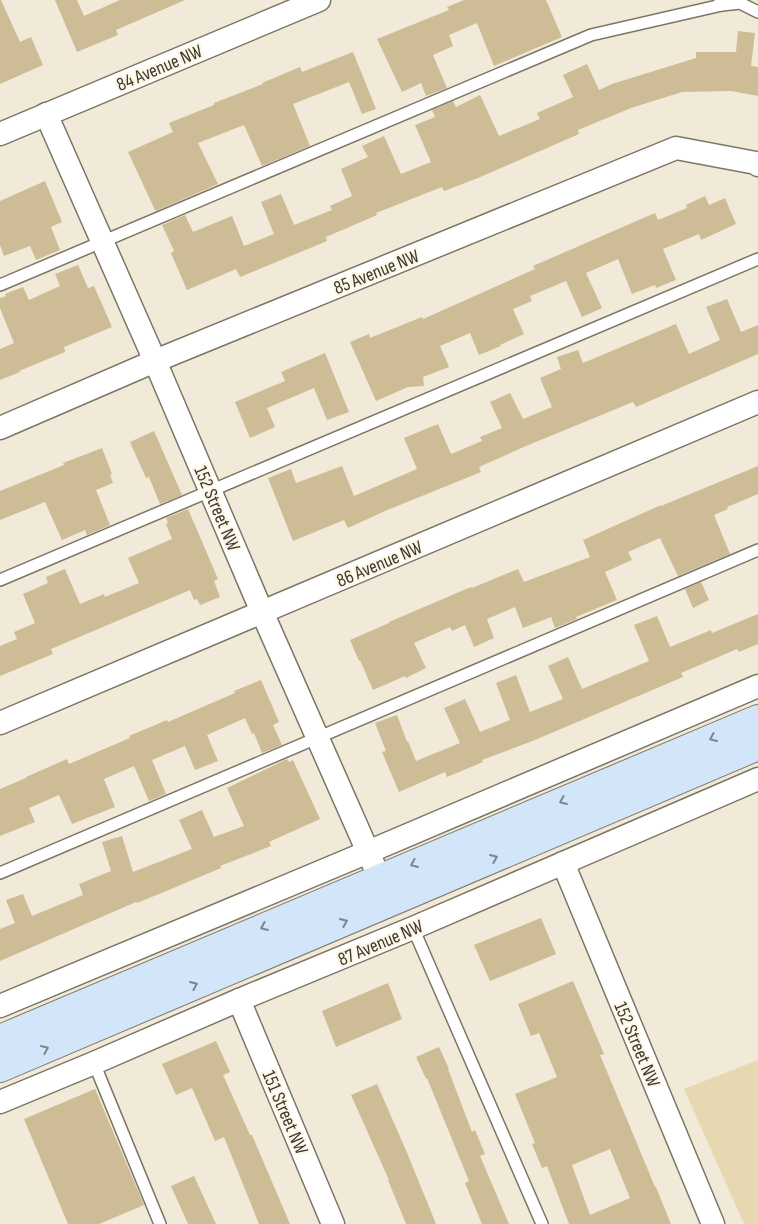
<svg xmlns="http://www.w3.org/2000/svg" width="758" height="1224" font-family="'Sofia Sans Condensed',sans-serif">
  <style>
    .green { fill: #e8d8b2 }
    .building { fill: #cdbc96; fill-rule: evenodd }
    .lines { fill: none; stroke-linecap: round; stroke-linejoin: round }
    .lane-casing { stroke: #7c7666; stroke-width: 14 }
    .street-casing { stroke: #7c7666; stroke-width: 25 }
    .secondary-casing { stroke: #7c7666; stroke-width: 30 }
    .lane { stroke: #fff; stroke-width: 11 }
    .street { stroke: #fff; stroke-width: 22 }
    .secondary { stroke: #d2e5f9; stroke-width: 28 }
    .oneway { stroke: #7f868b }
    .labels { text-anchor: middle; stroke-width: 4.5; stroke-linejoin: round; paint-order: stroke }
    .street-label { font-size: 19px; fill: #3b3831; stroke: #fef7e5 }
  </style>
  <rect width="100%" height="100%" fill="#f1ead8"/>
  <polygon class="green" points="758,1060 758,1224 744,1224 684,1089"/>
  <g class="building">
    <polygon points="0,0 1,0 20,42 31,37 43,65 0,84"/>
    <polygon points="55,0 77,0 84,16 120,0 185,0 116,30 118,35 77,52"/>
    <polygon points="464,0 546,0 562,37 494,66 477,23 449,35 453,46 433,55 447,88 426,96 421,83 402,92 377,39 449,10 447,7"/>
    <polygon points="738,31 755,33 751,66 758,67 758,96 731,91 682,92 631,108 578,130 579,134 478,178 444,191 442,187 376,213 377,215 326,237 327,241 240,277 236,269 187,290 171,253 174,251 162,225 185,215 193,232 232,216 244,246 274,234 261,202 281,194 294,225 332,210 330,206 352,196 341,169 368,157 362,146 384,136 401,174 431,162 415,125 435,117 432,110 453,101 456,107 480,95 499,136 540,119 537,113 573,97 563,75 587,64 599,90 612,84 696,58 696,52 736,52"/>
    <polygon points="353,52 376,109 362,114 349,82 293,104 310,146 262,166 244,125 198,143 218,184 156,211 155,210 128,152 173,132 169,123 214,105 214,103 263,84 262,83 300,67 302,72"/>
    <polygon points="45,181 62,222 51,227 60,250 36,260 30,246 4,256 0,245 0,201"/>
    <polygon points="705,196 709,205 725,198 736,224 701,240 699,234 663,249 676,280 656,288 655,285 632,294 618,259 586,273 602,308 582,317 566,281 530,296 532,301 513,309 524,334 500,345 501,346 479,355 470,333 440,346 449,367 423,377 424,386 408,387 376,401 350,342 369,334 370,338 422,317 423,319 535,269 533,266 655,213 658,220 687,208 686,205"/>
    <polygon points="78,265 88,288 94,286 112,327 64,347 65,352 19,371 20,372 0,380 0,349 14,343 0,308 0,298 6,296 5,294 23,287 29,300 60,286 55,274"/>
    <polygon points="727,299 741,332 758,325 758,354 636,407 633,402 526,446 479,467 481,472 385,511 348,528 344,520 293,541 268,478 291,469 296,483 342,466 354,496 417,469 404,438 438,424 451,454 482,441 480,437 502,428 490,402 510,393 523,419 552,407 540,378 561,369 557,357 578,350 583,363 676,324 689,354 720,340 706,307"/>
    <polygon points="325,353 349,412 327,420 314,388 267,408 275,427 250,438 235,402 285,381 281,372"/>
    <polygon points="154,431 182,495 160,504 149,477 146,478 130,442"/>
    <polygon points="102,448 112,474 110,475 113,483 96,490 110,525 87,535 85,530 62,540 45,502 0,520 0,491 64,465 63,463"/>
    <polygon points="758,466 758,494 727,507 728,509 714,515 730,554 678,576 660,538 628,552 632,560 605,572 617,600 576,617 577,619 555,628 551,617 523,628 515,607 487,619 494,638 474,647 465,625 452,631 450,627 414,643 426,668 406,678 405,676 373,690 360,660 359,661 350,640 389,623 389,622 471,587 472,588 518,569 524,582 590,557 583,540 661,505 661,506"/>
    <polygon points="188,509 218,579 214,581 220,597 200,605 197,599 194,600 190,590 51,649 53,654 0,676 0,646 17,639 14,632 35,623 23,594 48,583 46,577 65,569 80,604 104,594 105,597 139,583 128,558 172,539 166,524 168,523 166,518"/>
    <polygon points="701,582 709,600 693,608 685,589"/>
    <polygon points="758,614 758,644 739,652 737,649 681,673 683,677 535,740 482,760 483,762 447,777 445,772 399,792 382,752 386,751 375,723 397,715 407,742 408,741 416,761 460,743 444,708 465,699 480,732 510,720 496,683 516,675 530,712 563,699 548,666 568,657 582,689 649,661 634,625 657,616 670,647 711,630 712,633"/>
    <polygon points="261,680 279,722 273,725 282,745 262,753 254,733 252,734 245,718 207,735 218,761 195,770 185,746 152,760 166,794 149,801 134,766 104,779 115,807 72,824 59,795 29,808 35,822 0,836 0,789 26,778 26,777 67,759 69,764 130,738 129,736 167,720 168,722 235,693 234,691"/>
    <polygon points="287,759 289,762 293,760 320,819 269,842 271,846 220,866 221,868 171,889 137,903 136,902 0,961 0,929 15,923 6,900 23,894 32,916 83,895 79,884 111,871 102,842 122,836 133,872 192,849 179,820 202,810 214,837 244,826 227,788"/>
    <polygon points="541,918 556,954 490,981 474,945"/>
    <path d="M573,981L604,1054L600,1055L618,1098L655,1187H656L671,1224H569L547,1166L542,1168L532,1144L535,1143L515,1094L557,1077L539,1033L531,1036L518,1004ZM610,1149L630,1198L590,1215L572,1165Z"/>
    <polygon points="388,983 402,1019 336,1047 322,1011"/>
    <polygon points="216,1041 230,1072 223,1075 250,1135 252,1135 290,1224 259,1224 224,1137 215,1141 192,1088 176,1095 162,1064"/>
    <polygon points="439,1047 449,1069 448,1069 472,1132 475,1130 485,1154 480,1156 509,1224 482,1224 465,1183 469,1181 427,1078 426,1079 416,1057"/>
    <polygon points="377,1084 408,1155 436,1224 406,1224 388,1180 389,1180 351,1095"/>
    <polygon points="95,1089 144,1205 99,1224 68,1224 24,1119"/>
    <polygon points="194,1176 216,1224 188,1224 171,1186"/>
  </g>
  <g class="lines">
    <g class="lane-casing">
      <g id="lane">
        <polyline points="720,0 722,5 740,3 758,12"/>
        <polyline points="0,285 591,35 722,5"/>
        <polyline points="0,580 758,259"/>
        <polyline points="0,873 758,550"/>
        <polyline points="413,928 542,1224"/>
        <polyline points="94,1063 160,1224"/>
      </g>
    </g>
    <g class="street-casing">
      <g id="street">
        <polyline points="46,114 155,361 262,612 387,895"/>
        <polyline points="0,134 319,0"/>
        <polyline points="0,428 155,361 676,148 756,163 758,165"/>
        <polyline points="0,723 758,402"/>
        <polyline points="563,863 713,1224"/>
        <polyline points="239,1000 333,1224"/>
        <polyline points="0,1006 368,852 758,686"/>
        <polyline points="0,1102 94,1063 239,1000 413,928 758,779"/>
      </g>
    </g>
    <g class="secondary-casing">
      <g id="secondary">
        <polyline points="0,1039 758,719"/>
        <polyline points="0,1068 758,746"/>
      </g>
    </g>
    <use href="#lane" class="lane"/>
    <use href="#street" class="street"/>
    <use href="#secondary" class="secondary"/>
  </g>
  <defs><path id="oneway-chevron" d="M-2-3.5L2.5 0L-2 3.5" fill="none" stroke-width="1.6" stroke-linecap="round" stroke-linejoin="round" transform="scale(1.25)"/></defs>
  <g class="oneway">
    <use href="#oneway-chevron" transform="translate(713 738) rotate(157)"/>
    <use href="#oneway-chevron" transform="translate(563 801) rotate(157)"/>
    <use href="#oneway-chevron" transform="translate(494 858) rotate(-23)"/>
    <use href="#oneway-chevron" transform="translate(414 864) rotate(157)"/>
    <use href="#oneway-chevron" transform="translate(344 922) rotate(-23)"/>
    <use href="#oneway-chevron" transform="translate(264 927) rotate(157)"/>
    <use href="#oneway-chevron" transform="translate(194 985) rotate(-23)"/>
    <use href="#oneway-chevron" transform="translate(45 1049) rotate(-23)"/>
  </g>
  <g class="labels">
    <g class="street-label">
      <text transform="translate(159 67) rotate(-23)" y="7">84 Avenue NW</text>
      <text transform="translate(376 271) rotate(-22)" y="7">85 Avenue NW</text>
      <text transform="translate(218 508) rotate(67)" y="7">152 Street NW</text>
      <text transform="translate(379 563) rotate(-23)" y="7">86 Avenue NW</text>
      <text transform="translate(380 942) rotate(-23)" y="7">87 Avenue NW</text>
      <text transform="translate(638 1044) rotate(67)" y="7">152 Street NW</text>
      <text transform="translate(286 1112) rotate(67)" y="7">151 Street NW</text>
    </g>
  </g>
</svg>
